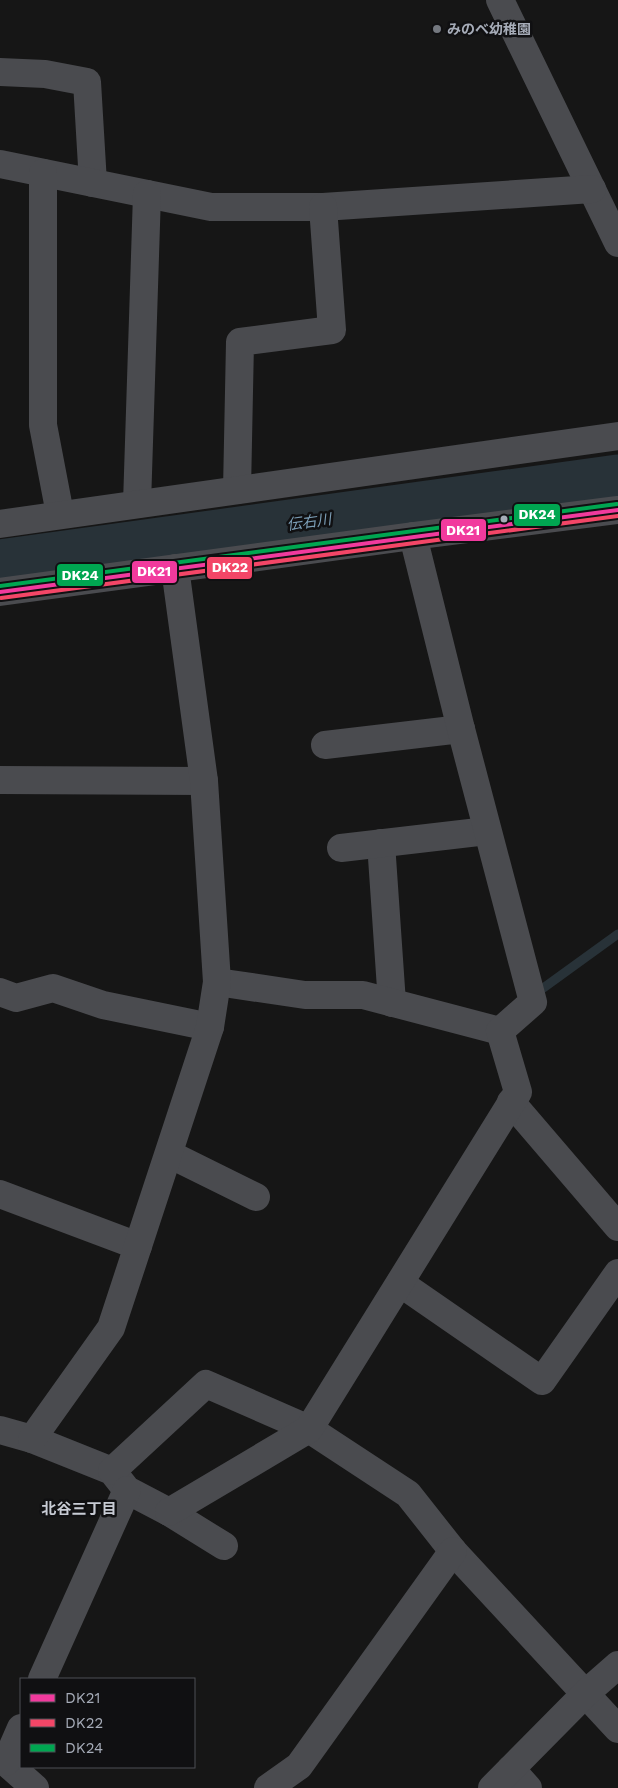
<svg xmlns="http://www.w3.org/2000/svg" width="618" height="1788" font-family="'Work Sans','Noto Sans JP',sans-serif">
  <style>
    .lines { fill: none; stroke-linecap: round; stroke-linejoin: round }
    .stream { stroke: #283238; stroke-width: 9 }
    .river { stroke: #283238; stroke-width: 49 }
    .minor { stroke: #4a4b4f; stroke-width: 28 }
    .bus-1-casing { stroke: #101012; stroke-width: 8 }
    .bus-2-casing { stroke: #101012; stroke-width: 8 }
    .bus-3-casing { stroke: #101012; stroke-width: 8 }
    .bus-1 { stroke: #f13a9d; stroke-width: 4 }
    .bus-2 { stroke: #f34667; stroke-width: 4 }
    .bus-3 { stroke: #00a651; stroke-width: 4 }
    .poi-dot { fill: #74787f; stroke: #101012; stroke-width: 2 }
    .bus-dot { fill: #a6acb8; stroke: #101012; stroke-width: 2 }
    .labels { text-anchor: middle; stroke-width: 5; stroke-linejoin: round; paint-order: stroke }
    .poi-label { font-size: 14px; font-weight: bold; fill: #a6acb8; stroke: #101012; text-anchor: start }
    .water-label { font-size: 15px; font-style: italic; fill: #7b9db5; stroke: #101012 }
    .neighbourhood-label { font-size: 15px; font-weight: bold; fill: #c7cbd4; stroke: #101012 }
    .line-badge { stroke: #101012; stroke-width: 2 }
    .badge-label { font-size: 14px; text-anchor: middle; font-weight: bold; fill: #fff }
  </style>
  <rect width="100%" height="100%" fill="#161616"/>
  <g class="lines">
    <polyline class="stream" points="535,994 618,934"/>
    <polyline class="river" points="0,564 618,479"/>
    <g class="minor">
      <polyline points="500,0 618,243"/>
      <polyline points="0,72 45,74 87,82 93,183"/>
      <polyline points="0,164 211,207 323,207 592,189"/>
      <polyline points="43,173 43,425 60,514"/>
      <polyline points="237,490 240,342 332,330 323,207"/>
      <polyline points="137,504 147,194"/>
      <polyline points="0,524 618,436"/>
      <polyline points="0,592 413,536 618,510"/>
      <polyline points="325,745 461,729"/>
      <polyline points="0,780 204,781"/>
      <polyline points="381,843 392,1003"/>
      <polyline points="341,848 487,831"/>
      <polyline points="217,982 305,995 363,995 500,1031"/>
      <polyline points="0,992 16,998 53,988 103,1005 210,1027"/>
      <polyline points="511,1102 618,1227"/>
      <polyline points="169,1154 256,1197"/>
      <polyline points="0,1194 138,1246"/>
      <polyline points="400,1283 542,1381 618,1273"/>
      <polyline points="0,1430 32,1439 112,1471 127,1490 169,1512 224,1546"/>
      <polyline points="32,1439 111,1328 210,1027 217,982 204,781 175,568"/>
      <polyline points="112,1471 206,1384 309,1429 408,1494 453,1551 618,1729"/>
      <polyline points="169,1512 309,1429 518,1092 500,1031 533,1002 461,729 413,536"/>
      <polyline points="42,1679 127,1490"/>
      <polyline points="0,1757 35,1788"/>
      <polyline points="6,1762 21,1728"/>
      <polyline points="511,1769 528,1788"/>
      <polyline points="268,1788 299,1766 453,1551"/>
      <polyline points="492,1788 586,1693 618,1665"/>
    </g>
    <g class="bus-1-casing">
      <polyline id="bus-1" points="0,592 618,510"/>
    </g>
    <g class="bus-2-casing">
      <polyline id="bus-2" points="1,598 618,516"/>
    </g>
    <g class="bus-3-casing">
      <polyline id="bus-3" points="0,586 617,504"/>
    </g>
    <use href="#bus-1" class="bus-1"/>
    <use href="#bus-2" class="bus-2"/>
    <use href="#bus-3" class="bus-3"/>
  </g>
  <circle class="poi-dot" cx="437" cy="29" r="5"/>
  <circle class="bus-dot" cx="504" cy="519" r="4.5"/>
  <g class="labels">
    <g class="poi-label">
      <text x="447" y="34">みのべ幼稚園</text>
    </g>
    <g class="water-label">
      <text transform="translate(309 522) rotate(-8)" y="5">伝右川</text>
    </g>
    <g class="neighbourhood-label">
      <text x="79" y="1514">北谷三丁目</text>
    </g>
  </g>
  <g class="line-badge">
    <rect x="513" y="503" width="48" height="24" rx="5" fill="#00a651"/>
    <rect x="440" y="518" width="47" height="24" rx="5" fill="#f13a9d"/>
    <rect x="206" y="556" width="47" height="24" rx="5" fill="#f34667"/>
    <rect x="131" y="560" width="47" height="24" rx="5" fill="#f13a9d"/>
    <rect x="56" y="563" width="48" height="24" rx="5" fill="#00a651"/>
  </g>
  <g class="badge-label">
    <text x="537" y="519">DK24</text>
    <text x="463" y="535">DK21</text>
    <text x="230" y="572">DK22</text>
    <text x="154" y="576">DK21</text>
    <text x="80" y="580">DK24</text>
  </g>
  <rect x="20" y="1678" width="175" height="90" fill="#101012" stroke="#4c4e54"/>
  <rect x="30" y="1694" width="25" height="8" fill="#f13a9d" stroke="#4c4e54"/>
  <text x="65" y="1703" font-size="15" fill="#a6acb8">DK21</text>
  <rect x="30" y="1719" width="25" height="8" fill="#f34667" stroke="#4c4e54"/>
  <text x="65" y="1728" font-size="15" fill="#a6acb8">DK22</text>
  <rect x="30" y="1744" width="25" height="8" fill="#00a651" stroke="#4c4e54"/>
  <text x="65" y="1753" font-size="15" fill="#a6acb8">DK24</text>
</svg>
